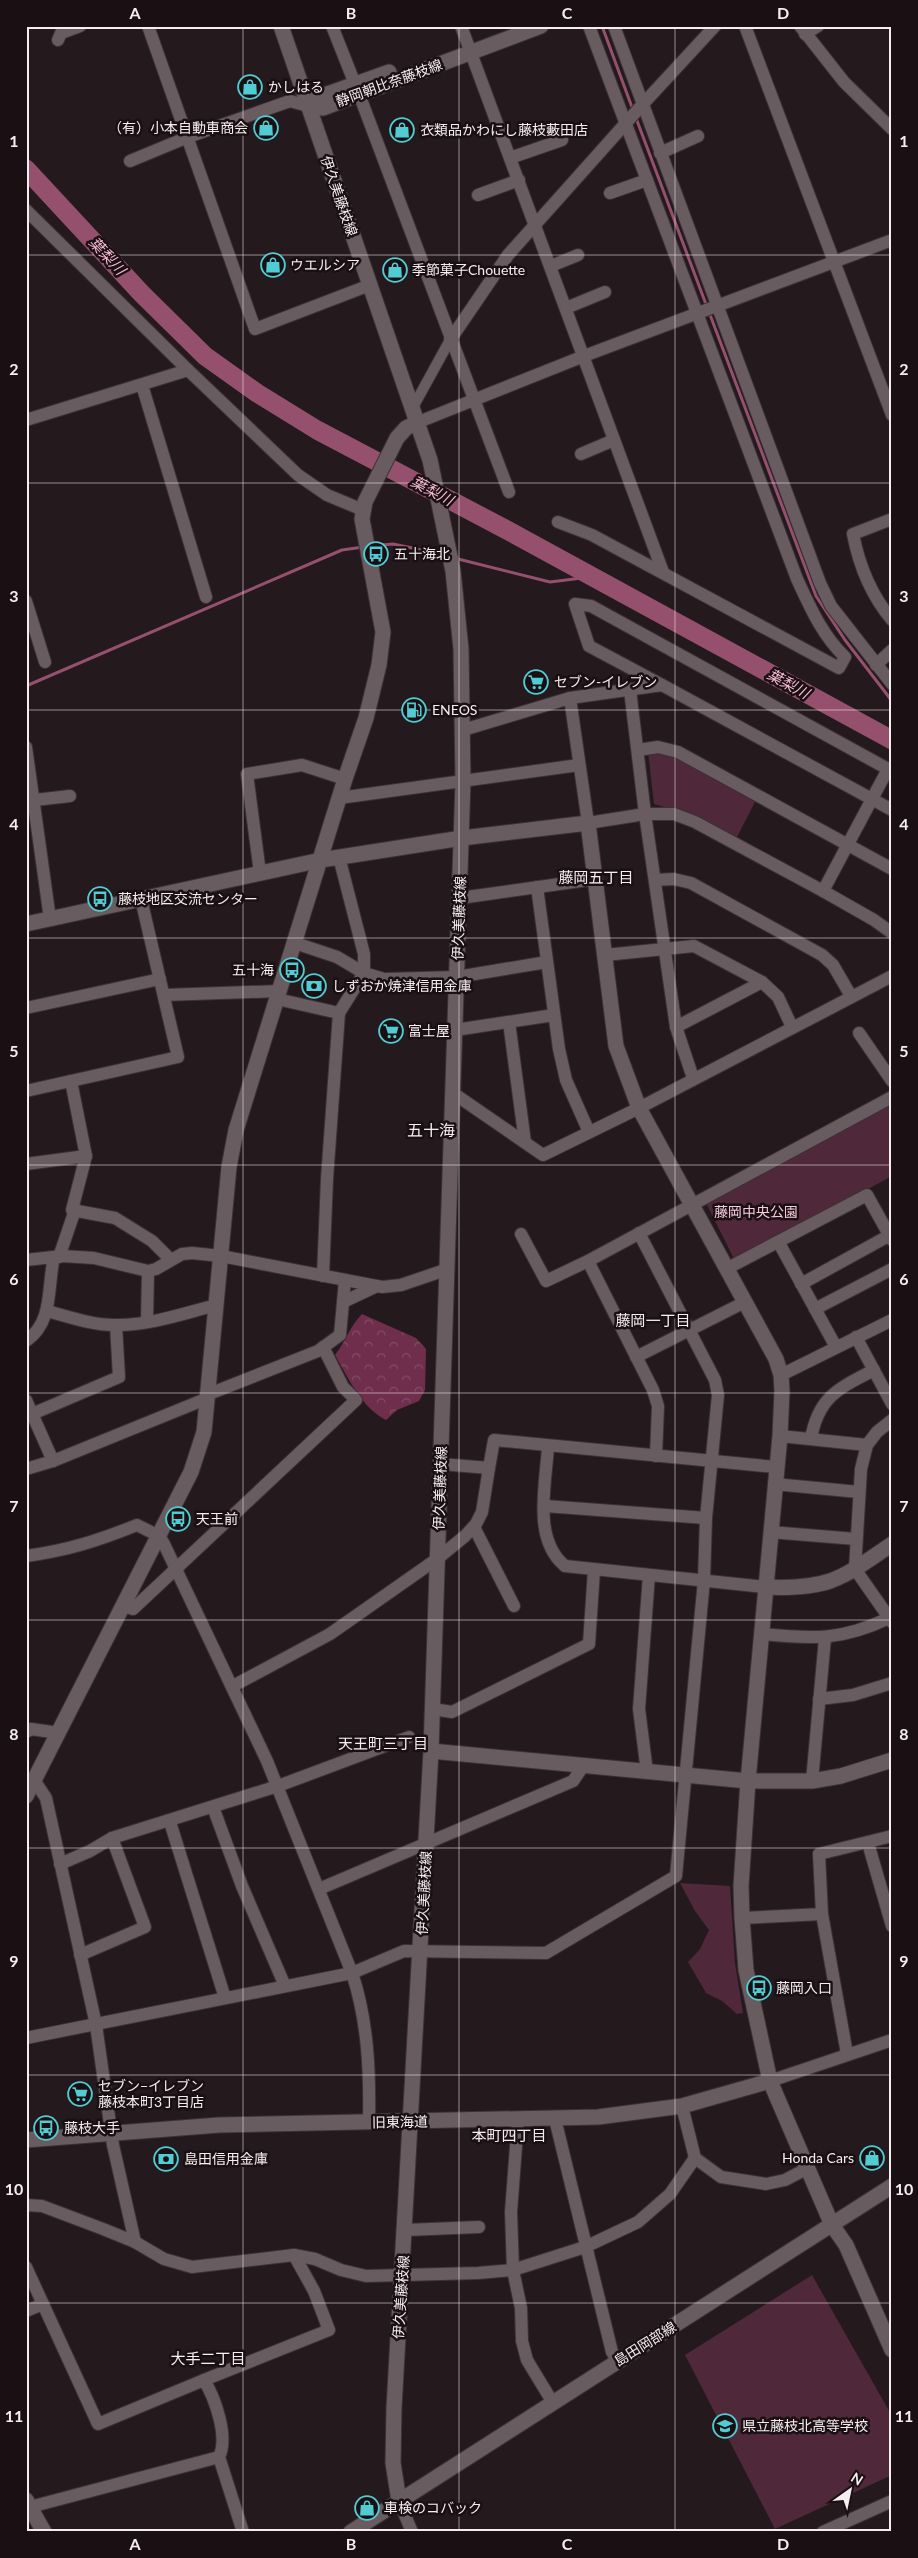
<svg xmlns="http://www.w3.org/2000/svg" width="918" height="2558" font-family="Lato,'Noto Sans JP',sans-serif">
  <style>
    .green { fill: #4f2839 }
    .forest { fill: url(#forest-crowns) }
    .lines { fill: none; stroke-linecap: round; stroke-linejoin: round }
    .stream { stroke: #95506e; stroke-width: 3 }
    .river { stroke: #95506e; stroke-width: 19 }
    .pedestrian-casing { stroke: #3b3336; stroke-width: 12 }
    .minor-casing { stroke: #3b3336; stroke-width: 14 }
    .tertiary-casing { stroke: #3b3336; stroke-width: 17 }
    .secondary-casing { stroke: #3b3336; stroke-width: 17 }
    .pedestrian { stroke: #695c60; stroke-width: 10 }
    .minor { stroke: #695c60; stroke-width: 12 }
    .tertiary { stroke: #695c60; stroke-width: 15 }
    .secondary { stroke: #695c60; stroke-width: 15 }
    .grid { fill: none; stroke: #f5edf0; stroke-width: 1; stroke-opacity: 0.55 }
    .labels { text-anchor: middle; stroke-width: 5; stroke-linejoin: round; paint-order: stroke }
    .street-label { font-size: 14px; fill: #f5edf0; stroke: #1a1014 }
    .poi-label { font-size: 14px; fill: #f5edf0; stroke: #1a1014; text-anchor: start }
    .park-label { font-size: 14px; fill: #f5cbdb; stroke: #1a1014 }
    .water-label { font-size: 15px; font-style: italic; fill: #f8bbd3; stroke: #1a1014 }
    .neighbourhood-label { font-size: 15px; fill: #f5edf0; stroke: #1a1014 }
    .quarter-label { font-size: 16px; fill: #f5edf0; stroke: #1a1014 }
    .neatline { fill: none; stroke: #f5edf0; stroke-width: 2 }
    .grid-label { font-size: 16px; text-anchor: middle; font-weight: bold; fill: #f5edf0 }
  </style>
  <defs>
    <pattern id="forest-crowns" width="20" height="18" patternUnits="userSpaceOnUse" patternTransform="scale(1.25)"><rect width="20" height="18" fill="#6f2e4c"/><path d="M2 6a3 3 0 1 1 6 0M12 15a3 3 0 1 1 6 0" fill="none" stroke="#844d66"/></pattern>
  </defs>
  <rect width="100%" height="100%" fill="#24191d"/>
  <g class="green">
    <polygon points="648,752 677,758 755,802 736,839 695,817 654,804"/>
    <polygon points="892,1102 892,1176 738,1260 734,1259 706,1203"/>
    <polygon points="680,1883 730,1886 735,1963 743,2013 737,2014 722,2001 706,1993 688,1962 700,1949 709,1930 695,1911"/>
    <polygon points="812,2275 892,2416 892,2475 775,2529 685,2355"/>
  </g>
  <path class="forest" d="M362,1314L416,1338L426,1349L425,1390L419,1401L397,1410L386,1420C361,1407 349,1379 335,1355C346,1341 350,1326 362,1314Z"/>
  <g class="lines">
    <g class="stream">
      <polyline points="602,26 633,110"/>
      <polyline points="636,118 707,307"/>
      <polyline points="709,312 816,596 845,640 892,701"/>
      <polyline points="371,546 393,544 446,555"/>
      <polyline points="454,558 550,582 590,577"/>
      <polyline points="26,686 342,550 363,547"/>
    </g>
    <polyline class="river" points="26,169 142,294 205,356 257,393 317,430 505,529 892,740"/>
    <g class="pedestrian-casing">
      <polyline id="pedestrian" points="412,409 450,340"/>
    </g>
    <g class="minor-casing">
      <g id="minor">
        <polyline points="148,26 255,329 370,285"/>
        <polyline points="332,26 355,84"/>
        <polyline points="461,26 663,572"/>
        <polyline points="614,26 820,583 831,606 892,684"/>
        <polyline points="745,26 892,415"/>
        <polyline points="800,26 844,82 892,129"/>
        <polyline points="805,34 818,26"/>
        <polyline points="58,40 61,33 80,26"/>
        <polyline points="359,94 509,492"/>
        <polyline points="660,153 698,136"/>
        <polyline points="510,158 562,140"/>
        <polyline points="130,161 188,137 290,101 308,106"/>
        <polyline points="610,193 647,180"/>
        <polyline points="478,195 519,180"/>
        <polyline points="26,210 188,370 298,475 327,495 363,510"/>
        <polyline points="551,266 578,255"/>
        <polyline points="566,308 605,292"/>
        <polyline points="450,340 508,255 642,105 715,26"/>
        <polyline points="142,385 206,597"/>
        <polyline points="26,420 188,370"/>
        <polyline points="416,423 584,356 892,240"/>
        <polyline points="581,454 614,440"/>
        <path d="M892,519L853,534C859,565 871,595 892,620"/>
        <path d="M558,522L592,535L839,668L845,657C822,635 810,607 797,579L589,26"/>
        <polyline points="26,601 45,662"/>
        <polyline points="876,665 892,650"/>
        <polyline points="662,685 589,646 575,604 591,606 888,769 823,891"/>
        <polyline points="630,690 645,814 676,1027 693,1078"/>
        <polyline points="570,698 588,823 645,814 674,814 695,822 823,891 874,920 892,933"/>
        <polyline points="463,730 570,698 662,685 892,810"/>
        <polyline points="26,747 50,919"/>
        <polyline points="638,750 658,747 678,752 892,869"/>
        <polyline points="339,798 579,765"/>
        <polyline points="26,801 70,796"/>
        <polyline points="260,873 247,774 302,765 345,779"/>
        <polyline points="655,880 674,879 691,883 822,955 833,965 851,996"/>
        <polyline points="537,887 559,1049 566,1080 589,1132"/>
        <polyline points="460,898 595,879"/>
        <polyline points="295,943 337,957 364,973 384,979 457,977 547,962"/>
        <polyline points="605,955 694,946 762,982 778,997 792,1027"/>
        <polyline points="164,995 280,991"/>
        <polyline points="277,999 339,1013 364,973 364,954 339,857"/>
        <polyline points="26,1008 160,979"/>
        <polyline points="509,1022 525,1142"/>
        <polyline points="676,1027 762,982"/>
        <polyline points="455,1030 554,1015"/>
        <polyline points="859,1033 892,1081"/>
        <polyline points="71,1081 86,1156 72,1210 115,1218 152,1241 171,1260"/>
        <polyline points="26,1091 178,1057 141,899"/>
        <polyline points="453,1093 543,1155 639,1108 892,976"/>
        <polyline points="26,1164 86,1156"/>
        <polyline points="521,1234 546,1281 588,1261 892,1097"/>
        <polyline points="779,1243 836,1347"/>
        <polyline points="59,1257 75,1210"/>
        <polyline points="26,1260 62,1256 94,1258 148,1271 156,1269 182,1254 192,1253 221,1256 382,1287 401,1285 448,1269"/>
        <polyline points="588,1261 653,1390 658,1406 656,1456"/>
        <polyline points="726,1269 867,1195 892,1240"/>
        <polyline points="323,1276 327,1179 339,1013"/>
        <polyline points="801,1284 892,1234"/>
        <polyline points="343,1302 377,1286"/>
        <polyline points="815,1309 892,1269"/>
        <path d="M47,1311C69,1317 92,1325 115,1325C148,1326 184,1313 217,1305"/>
        <polyline points="147,1321 148,1271"/>
        <polyline points="856,1337 892,1404"/>
        <path d="M26,1341C54,1322 47,1287 54,1257"/>
        <polyline points="636,1357 745,1302"/>
        <polyline points="781,1375 892,1320"/>
        <polyline points="209,1394 318,1351 340,1335 345,1280"/>
        <polyline points="26,1400 53,1461"/>
        <polyline points="32,1414 119,1377 116,1325"/>
        <polyline points="892,1420 877,1432 867,1445 861,1469 855,1569 892,1622"/>
        <polyline points="780,1436 867,1445"/>
        <path d="M811,1439C818,1397 839,1388 874,1370"/>
        <path d="M548,1446C546,1484 532,1539 565,1566L765,1587"/>
        <polyline points="441,1464 489,1468 494,1440 776,1467"/>
        <polyline points="26,1469 53,1461 208,1398"/>
        <polyline points="774,1484 859,1492"/>
        <polyline points="545,1506 706,1518"/>
        <polyline points="474,1527 514,1606"/>
        <polyline points="770,1532 856,1539"/>
        <path d="M26,1556C69,1550 97,1541 137,1525L159,1536L164,1544L267,1761L352,1973C368,2021 370,2072 369,2122"/>
        <polyline points="123,1606 133,1609 356,1400 343,1387 323,1347"/>
        <path d="M761,1634C813,1639 841,1641 889,1618"/>
        <polyline points="233,1686 330,1634 437,1559 465,1536 476,1524 482,1512 489,1468"/>
        <polyline points="819,1699 853,1695 892,1683"/>
        <polyline points="433,1709 452,1712 589,1644 594,1570"/>
        <polyline points="26,1732 31,1729 59,1733"/>
        <polyline points="647,1772 639,1709 649,1575"/>
        <polyline points="34,1780 46,1798 96,2025 113,2145 135,2242"/>
        <polyline points="812,1781 825,1638"/>
        <polyline points="213,1807 242,1886 285,1986"/>
        <polyline points="170,1822 225,1998"/>
        <polyline points="868,1843 892,1926"/>
        <polyline points="60,1864 90,1851 112,1838 278,1786 409,1737"/>
        <polyline points="319,1889 573,1781 584,1765"/>
        <polyline points="822,1914 847,2054"/>
        <polyline points="742,1918 822,1914 819,1854 892,1836"/>
        <polyline points="80,1955 145,1927 112,1838"/>
        <polyline points="26,2038 352,1973 404,1951 546,1953 676,1876 704,1580 706,1518 718,1395 715,1380 639,1233"/>
        <polyline points="770,2081 892,2040"/>
        <polyline points="682,2106 695,2158 721,2177 766,2184 785,2180 808,2168"/>
        <polyline points="555,2119 612,2352 618,2361"/>
        <polyline points="518,2120 511,2212 513,2270 521,2308 522,2341 527,2360 553,2403"/>
        <polyline points="26,2205 42,2206 103,2229 135,2242 164,2259 192,2267 294,2255 315,2259 341,2270 366,2276 478,2273 513,2270 585,2247 638,2222 670,2194 695,2158"/>
        <polyline points="406,2230 479,2227"/>
        <path d="M26,2267L98,2424L204,2380C215,2398 229,2437 219,2457L243,2532"/>
        <polyline points="26,2311 43,2304"/>
        <polyline points="204,2380 329,2330 314,2291 294,2255"/>
        <polyline points="399,2501 412,2532"/>
        <polyline points="30,2507 219,2457"/>
        <polyline points="823,2532 892,2501"/>
      </g>
    </g>
    <g class="tertiary-casing">
      <g id="tertiary">
        <polyline points="26,924 321,860 462,838 588,823 616,1046 639,1108 776,1359 781,1375 782,1391 780,1436 748,1781 741,1886 742,1918 746,1970 770,2081 832,2225 846,2245 892,2350"/>
        <path d="M765,1587C829,1590 841,1579 892,1544"/>
        <polyline points="431,1751 748,1781 812,1781 841,1776 892,1760"/>
        <polyline points="26,2140 219,2125 598,2117 682,2106 770,2081"/>
      </g>
    </g>
    <g class="secondary-casing">
      <g id="secondary">
        <polyline points="281,26 430,460 453,571 461,649 463,781 431,1751 394,2408 393,2463 399,2501"/>
        <polyline points="308,106 323,108 541,26"/>
        <polyline points="308,106 316,98 389,72"/>
        <polyline points="26,1796 191,1472 204,1432 229,1167 236,1130 345,779 366,718 379,665 383,632 362,519 365,502 397,438 406,428 416,423"/>
        <polyline points="26,2500 44,2532"/>
        <polyline points="351,2532 892,2186"/>
      </g>
    </g>
    <use href="#pedestrian" class="pedestrian"/>
    <use href="#minor" class="minor"/>
    <use href="#tertiary" class="tertiary"/>
    <use href="#secondary" class="secondary"/>
  </g>
  <path class="grid" d="M243,26V2532M459,26V2532M675,26V2532M26,255H892M26,483H892M26,710H892M26,938H892M26,1165H892M26,1393H892M26,1620H892M26,1848H892M26,2075H892M26,2303H892"/>
  <defs>
    <g id="shop-ring" transform="scale(1.25)"><circle r="9.5" fill="#1a1014" stroke="#51ccd2" stroke-width="1.5"/><path d="M-5-2.5h2.3a2.7 3.5 0 0 1 5.4 0H5L5.5 6h-11ZM-1.5-2.5h3a1.5 2.3 0 0 0-3 0Z" fill="#51ccd2"/></g>
    <g id="bus-ring" transform="scale(1.25)"><circle r="9.5" fill="#1a1014" stroke="#51ccd2" stroke-width="1.5"/><path d="M-5-6H5V4H4V6H2V4H-2V6H-4V4H-5ZM-3.5-4V0h7V-4ZM-3.5 1.2v1.5H-2V1.2ZM2 1.2v1.5H3.5V1.2Z" fill="#51ccd2"/></g>
    <g id="supermarket-ring" transform="scale(1.25)"><circle r="9.5" fill="#1a1014" stroke="#51ccd2" stroke-width="1.5"/><path d="M-6-5.5h2.5l.6 2H6L4.5 2H-2.5L-4.4-4H-6ZM-1.5 3.2a1.3 1.3 0 1 0 .1 0ZM3 3.2a1.3 1.3 0 1 0 .1 0Z" fill="#51ccd2"/></g>
    <g id="fuel-ring" transform="scale(1.25)"><circle r="9.5" fill="#1a1014" stroke="#51ccd2" stroke-width="1.5"/><path d="M-5.5-6h7V0h2V4h1.3V-2.5L3-4.5l.8-.8L6-3V5H2.5V1h-1V6h-7ZM-4.2-4.7v3.2H.2V-4.7Z" fill="#51ccd2"/></g>
    <g id="bank-ring" transform="scale(1.25)"><circle r="9.5" fill="#1a1014" stroke="#51ccd2" stroke-width="1.5"/><path d="M-6-4H6V4H-6ZM0-2.3a2.3 2.3 0 1 0 0 4.6a2.3 2.3 0 1 0 0-4.6Z" fill="#51ccd2"/></g>
    <g id="school-ring" transform="scale(1.25)"><circle r="9.5" fill="#1a1014" stroke="#51ccd2" stroke-width="1.5"/><path d="M0-5L7-2L0 1L-7-2ZM-4 1L0 2.5L4 1V4Q0 6-4 4Z" fill="#51ccd2"/></g>
  </defs>
  <g fill-rule="evenodd">
    <use href="#shop-ring" x="250" y="87"/>
    <use href="#shop-ring" x="266" y="128"/>
    <use href="#shop-ring" x="402" y="130"/>
    <use href="#shop-ring" x="273" y="265"/>
    <use href="#shop-ring" x="395" y="270"/>
    <use href="#bus-ring" x="376" y="554"/>
    <use href="#supermarket-ring" x="536" y="682"/>
    <use href="#fuel-ring" x="414" y="710"/>
    <use href="#bus-ring" x="100" y="899"/>
    <use href="#bus-ring" x="292" y="970"/>
    <use href="#bank-ring" x="314" y="986"/>
    <use href="#supermarket-ring" x="391" y="1031"/>
    <use href="#bus-ring" x="178" y="1519"/>
    <use href="#bus-ring" x="759" y="1988"/>
    <use href="#supermarket-ring" x="80" y="2094"/>
    <use href="#bus-ring" x="46" y="2128"/>
    <use href="#shop-ring" x="872" y="2158"/>
    <use href="#bank-ring" x="166" y="2159"/>
    <use href="#school-ring" x="725" y="2426"/>
    <use href="#shop-ring" x="367" y="2508"/>
  </g>
  <g class="labels">
    <g class="street-label">
      <text transform="translate(389 83) rotate(-20)" y="5">静岡朝比奈藤枝線</text>
      <text transform="translate(339 196) rotate(71)" y="5">伊久美藤枝線</text>
      <text transform="translate(459 918) rotate(-88)" y="5">伊久美藤枝線</text>
      <text transform="translate(440 1488) rotate(-88)" y="5">伊久美藤枝線</text>
      <text transform="translate(424 1893) rotate(-87)" y="5">伊久美藤枝線</text>
      <text transform="translate(400 2122) rotate(-1)" y="5">旧東海道</text>
      <text transform="translate(401 2297) rotate(-86)" y="5">伊久美藤枝線</text>
      <text transform="translate(645 2344) rotate(-32)" y="5">島田岡部線</text>
    </g>
    <g class="poi-label">
      <text x="268" y="92">かしはる</text>
      <text x="248" y="133" text-anchor="end">（有）小本自動車商会</text>
      <text x="420" y="135">衣類品かわにし藤枝藪田店</text>
      <text x="290" y="270">ウエルシア</text>
      <text x="412" y="275">季節菓子Chouette</text>
      <text x="394" y="559">五十海北</text>
      <text x="554" y="687">セブン-イレブン</text>
      <text x="432" y="715">ENEOS</text>
      <text x="118" y="904">藤枝地区交流センター</text>
      <text x="274" y="975" text-anchor="end">五十海</text>
      <text x="332" y="991">しずおか焼津信用金庫</text>
      <text x="408" y="1036">富士屋</text>
      <text x="196" y="1524">天王前</text>
      <text x="776" y="1993">藤岡入口</text>
      <text x="98" y="2091">セブン−イレブン<tspan x="98" dy="16">藤枝本町3丁目店</tspan></text>
      <text x="64" y="2133">藤枝大手</text>
      <text x="854" y="2163" text-anchor="end">Honda Cars</text>
      <text x="184" y="2164">島田信用金庫</text>
      <text x="742" y="2431">県立藤枝北高等学校</text>
      <text x="384" y="2513">車検のコバック</text>
    </g>
    <g class="park-label">
      <text x="756" y="1217">藤岡中央公園</text>
    </g>
    <g class="water-label">
      <text transform="translate(107 256) rotate(47)" y="5">葉梨川</text>
      <text transform="translate(432 491) rotate(28)" y="5">葉梨川</text>
      <text transform="translate(788 684) rotate(29)" y="5">葉梨川</text>
    </g>
    <g class="neighbourhood-label">
      <text x="596" y="883">藤岡五丁目</text>
      <text x="653" y="1326">藤岡一丁目</text>
      <text x="383" y="1749">天王町三丁目</text>
      <text x="509" y="2141">本町四丁目</text>
      <text x="208" y="2364">大手二丁目</text>
    </g>
    <g class="quarter-label">
      <text x="431" y="1136">五十海</text>
    </g>
  </g>
  <rect width="918" height="2558" fill="none" stroke="#1a1014" stroke-width="55"/>
  <g transform="translate(850 2490) rotate(33)" stroke="#1a1014" stroke-width="4" paint-order="stroke">
  <path d="M0-4L9 19L0 12L-9 19Z" fill="#f5edf0"/>
  <text y="-8" font-size="14" font-weight="bold" text-anchor="middle" fill="#f5edf0">N</text>
  </g>
  <rect x="28" y="28" width="862" height="2502" class="neatline"/>
  <g class="grid-label">
    <text x="135" y="19">A</text>
    <text x="351" y="19">B</text>
    <text x="567" y="19">C</text>
    <text x="783" y="19">D</text>
    <text x="14" y="147">1</text>
    <text x="904" y="147">1</text>
    <text x="14" y="375">2</text>
    <text x="904" y="375">2</text>
    <text x="14" y="602">3</text>
    <text x="904" y="602">3</text>
    <text x="14" y="830">4</text>
    <text x="904" y="830">4</text>
    <text x="14" y="1057">5</text>
    <text x="904" y="1057">5</text>
    <text x="14" y="1285">6</text>
    <text x="904" y="1285">6</text>
    <text x="14" y="1512">7</text>
    <text x="904" y="1512">7</text>
    <text x="14" y="1740">8</text>
    <text x="904" y="1740">8</text>
    <text x="14" y="1967">9</text>
    <text x="904" y="1967">9</text>
    <text x="14" y="2195">10</text>
    <text x="904" y="2195">10</text>
    <text x="14" y="2422">11</text>
    <text x="904" y="2422">11</text>
    <text x="135" y="2550">A</text>
    <text x="351" y="2550">B</text>
    <text x="567" y="2550">C</text>
    <text x="783" y="2550">D</text>
  </g>
</svg>
